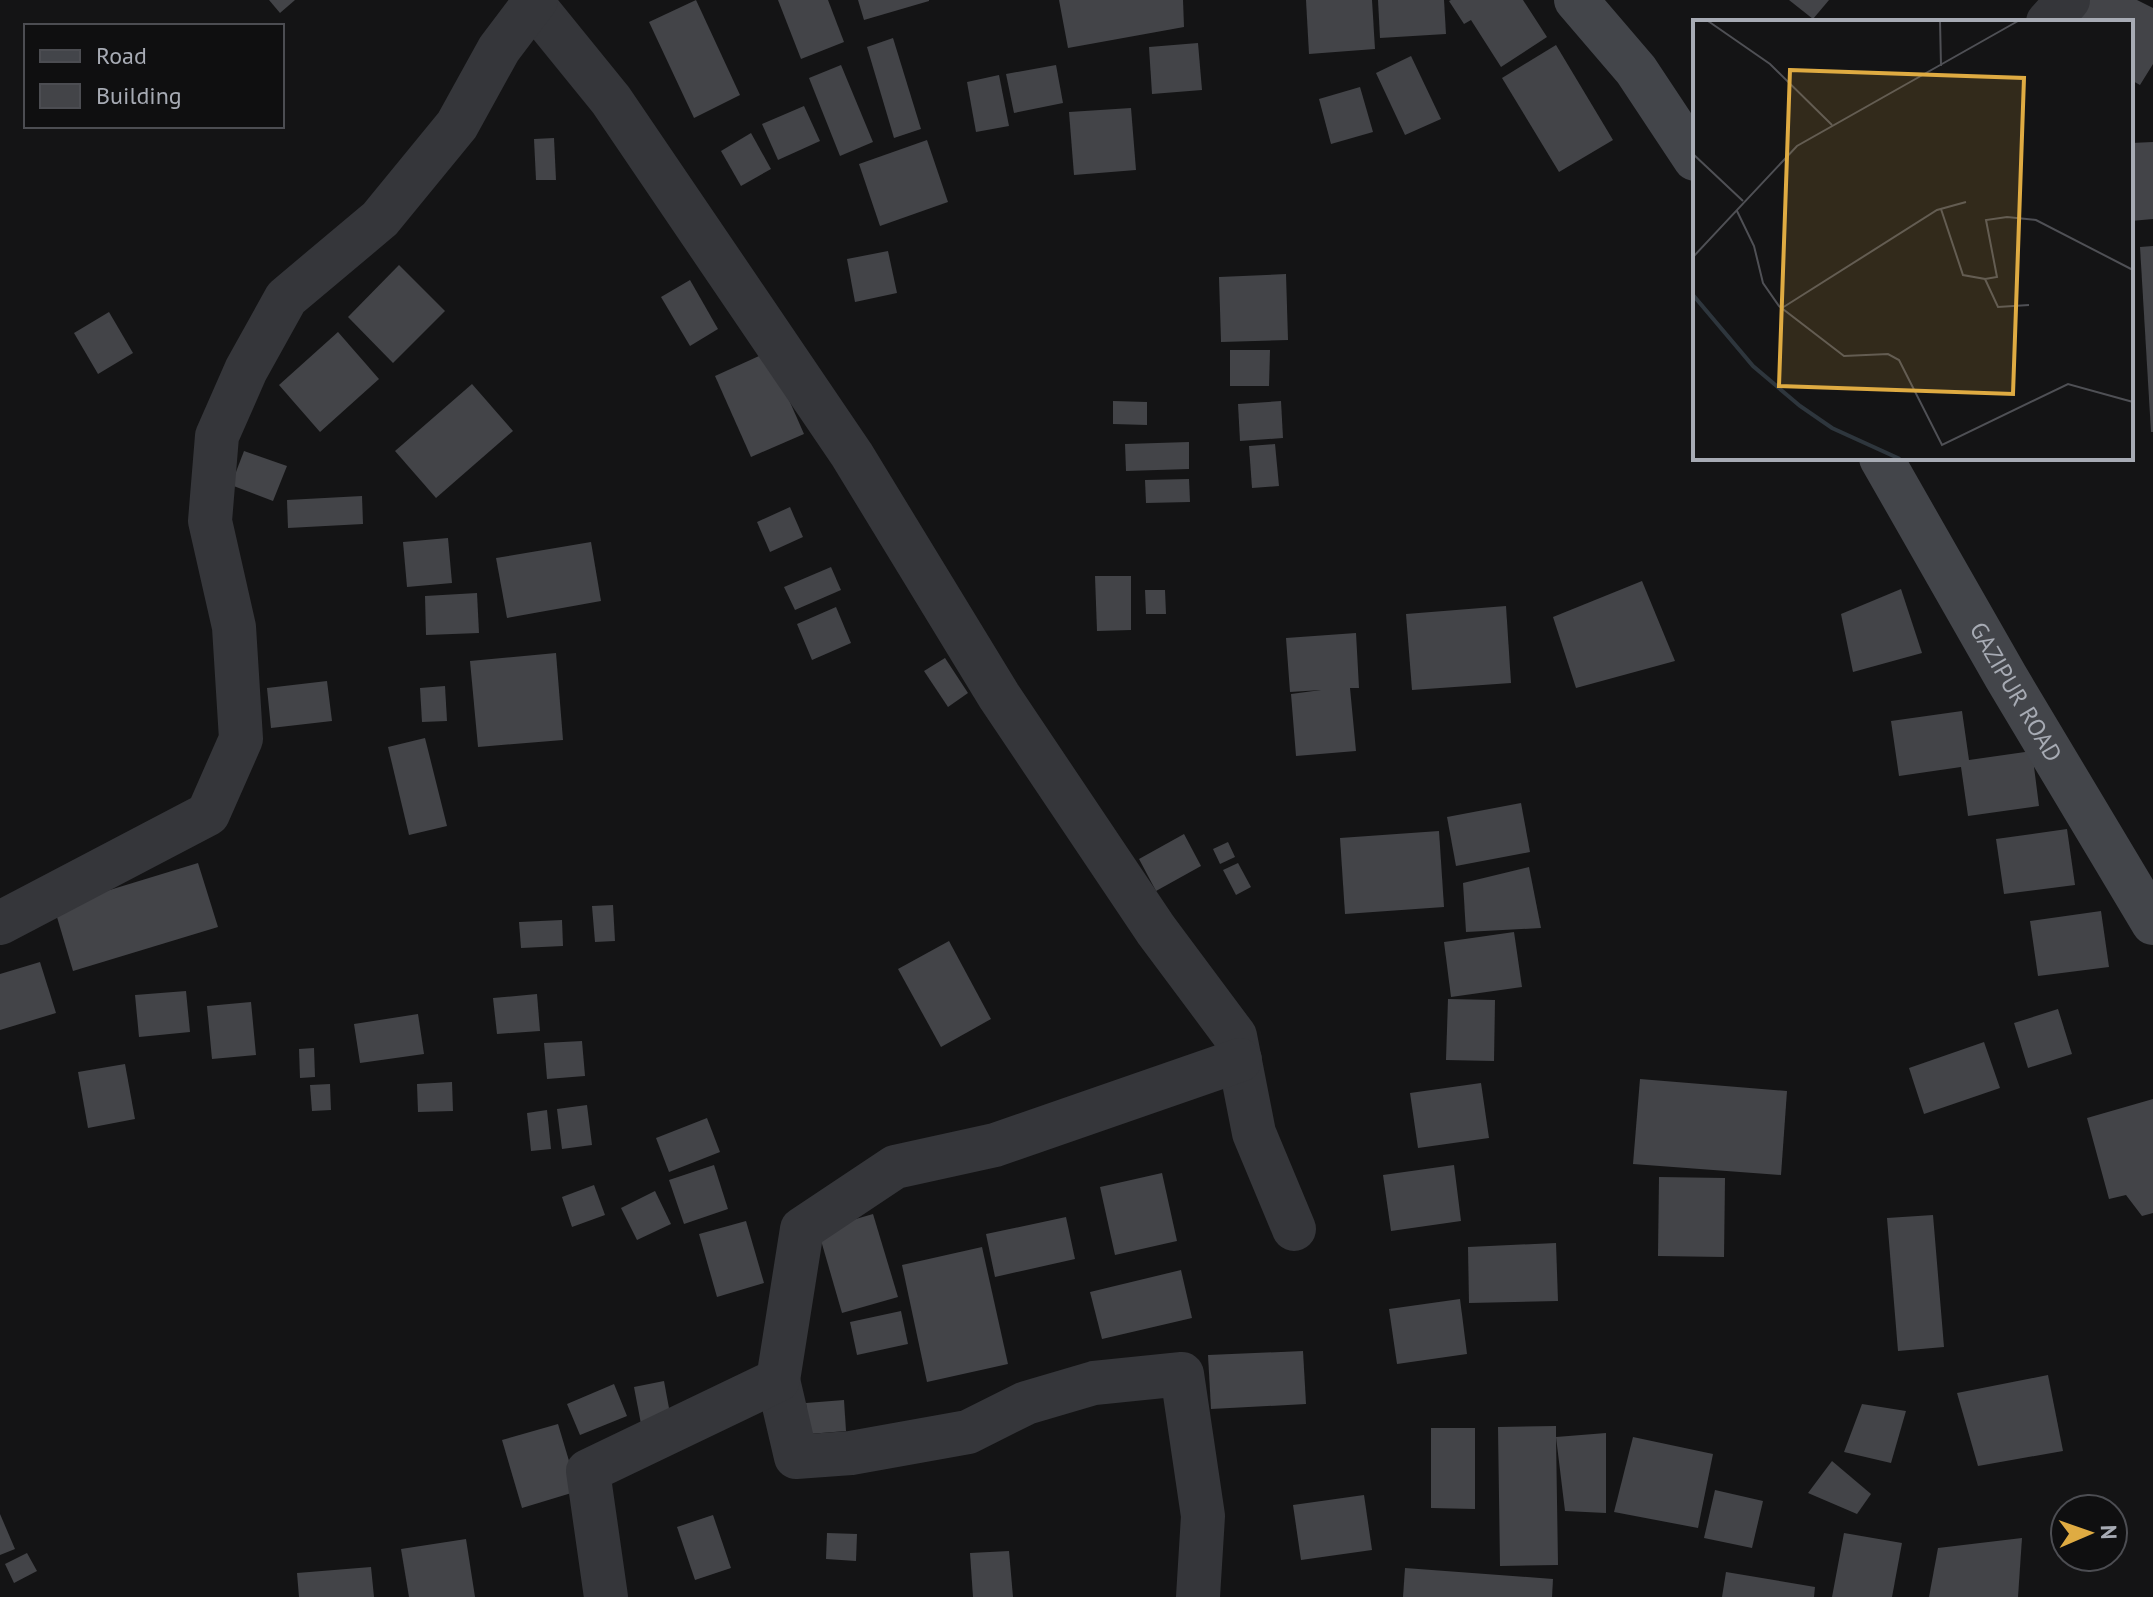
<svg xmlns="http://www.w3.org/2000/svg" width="2153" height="1597" font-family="'PT Sans',sans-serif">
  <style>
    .building { fill: #434448 }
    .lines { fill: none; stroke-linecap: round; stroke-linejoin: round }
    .street { stroke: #35363a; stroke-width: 44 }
    .secondary { stroke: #43454a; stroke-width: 44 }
    .labels { text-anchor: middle; stroke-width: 6; stroke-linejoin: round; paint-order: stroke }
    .street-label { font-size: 24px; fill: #a7abb4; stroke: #0f0f10 }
    .inset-river { fill: none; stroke: #2e363d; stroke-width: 4 }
    .inset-road { fill: none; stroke: #4f5055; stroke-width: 2 }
    .view { fill: #dfab42; fill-opacity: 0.15; stroke: #dfab42; stroke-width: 4 }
    .inset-edge { fill: none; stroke: #a7abb4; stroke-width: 4 }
  </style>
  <rect width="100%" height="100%" fill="#141415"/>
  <g class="building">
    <polygon points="269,0 295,0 280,13"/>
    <polygon points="696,0 740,95 694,118 649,22"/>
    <polygon points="778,0 828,0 844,42 801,59"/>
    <polygon points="858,0 929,0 929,1 864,20"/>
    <polygon points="1059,0 1183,0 1184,27 1068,48"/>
    <polygon points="1306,0 1372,0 1375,49 1309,54"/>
    <polygon points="1378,0 1444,0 1446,34 1380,38"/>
    <polygon points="1451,0 1523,0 1547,37 1501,67 1471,20 1464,24 1449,1"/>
    <polygon points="1789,0 1829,0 1813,19"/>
    <polygon points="2068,0 2137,0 2153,8 2153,64 2140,85 2131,80 2131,22 2048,22"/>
    <polygon points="893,38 921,129 894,138 867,47"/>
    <polygon points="1198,43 1202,90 1152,94 1149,47"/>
    <polygon points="1556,45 1613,140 1559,172 1502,78"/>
    <polygon points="1411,56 1441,119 1405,135 1376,73"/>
    <polygon points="841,65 873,142 840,156 809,78"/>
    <polygon points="1056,65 1063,103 1014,113 1006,74"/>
    <polygon points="999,75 1009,126 976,132 967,82"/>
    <polygon points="1360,87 1373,132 1331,144 1319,99"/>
    <polygon points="804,106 820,141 778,160 762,124"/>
    <polygon points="1131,108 1136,170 1074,175 1069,112"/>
    <polygon points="751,133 771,169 741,186 721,151"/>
    <polygon points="554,138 556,180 536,180 534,139"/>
    <polygon points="927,140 948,202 880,226 859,164"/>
    <polygon points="2153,142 2153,219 2131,221 2131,143"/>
    <polygon points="2153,246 2153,432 2151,432 2140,247"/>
    <polygon points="888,251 897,293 855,302 847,259"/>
    <polygon points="399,265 445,311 393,363 348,317"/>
    <polygon points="1286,274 1288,340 1221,342 1219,277"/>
    <polygon points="690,280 718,329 690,346 661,297"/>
    <polygon points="109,312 133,353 98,374 74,333"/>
    <polygon points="338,332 379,379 320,432 279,385"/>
    <polygon points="1230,350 1270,350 1269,386 1230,386"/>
    <polygon points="768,352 804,434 751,457 715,376"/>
    <polygon points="472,384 513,431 436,498 395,451"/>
    <polygon points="1113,401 1147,402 1147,425 1113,424"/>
    <polygon points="1281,401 1283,438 1240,441 1238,404"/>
    <polygon points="1189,442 1189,469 1126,471 1125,444"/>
    <polygon points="1275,444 1279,486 1252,488 1249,446"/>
    <polygon points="244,451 287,466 273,501 231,485"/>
    <polygon points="1189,479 1190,502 1146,503 1145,480"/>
    <polygon points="362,496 363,524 288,528 287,500"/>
    <polygon points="790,507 803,537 770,552 757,522"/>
    <polygon points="448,538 452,583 407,587 403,542"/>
    <polygon points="591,542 601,601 507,618 496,558"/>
    <polygon points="831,567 841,590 795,610 784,587"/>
    <polygon points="1095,576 1131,576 1131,630 1097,631"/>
    <polygon points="1642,581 1675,661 1576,688 1553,617"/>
    <polygon points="1901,589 1922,653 1853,672 1841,614"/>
    <polygon points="1145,590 1165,590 1166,614 1146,614"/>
    <polygon points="477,593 479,633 426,635 425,596"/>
    <polygon points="1506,606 1511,683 1412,690 1406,614"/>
    <polygon points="836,607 851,643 812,660 797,624"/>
    <polygon points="1356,633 1359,688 1350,688 1356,751 1296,756 1291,694 1321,690 1290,692 1286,638"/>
    <polygon points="556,653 563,740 478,747 470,661"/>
    <polygon points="945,658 968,693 948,707 924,671"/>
    <polygon points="327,681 332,721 271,728 267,688"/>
    <polygon points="445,686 447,721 422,722 420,688"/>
    <polygon points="1962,711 1969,760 2032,751 2039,806 1968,816 1961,767 1899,776 1891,721"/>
    <polygon points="425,738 447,826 409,835 388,747"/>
    <polygon points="1521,803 1530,852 1456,866 1447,817"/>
    <polygon points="2067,829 2075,885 2004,894 1996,839"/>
    <polygon points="1439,831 1444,907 1345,914 1340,838"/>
    <polygon points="1184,834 1201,866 1156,891 1139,859"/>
    <polygon points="1228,842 1235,857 1220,864 1213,849"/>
    <polygon points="198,863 218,927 73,971 54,907"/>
    <polygon points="1238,863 1251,887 1236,895 1223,870"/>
    <polygon points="1529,867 1541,928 1466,932 1463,883"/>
    <polygon points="613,905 615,941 595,942 592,906"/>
    <polygon points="2101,911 2109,967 2038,976 2030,921"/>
    <polygon points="562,920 563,946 521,948 519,922"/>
    <polygon points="1514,932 1522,987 1451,997 1444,942"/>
    <polygon points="949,941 991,1019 941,1047 898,969"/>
    <polygon points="40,962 56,1013 0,1030 0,974"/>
    <polygon points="186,991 190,1032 139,1037 135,995"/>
    <polygon points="537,994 540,1031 497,1034 493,998"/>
    <polygon points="1448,999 1495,1000 1494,1061 1446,1060"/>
    <polygon points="251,1002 256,1055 212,1059 207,1006"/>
    <polygon points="2058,1009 2072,1054 2028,1068 2014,1023"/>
    <polygon points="418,1014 424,1054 360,1063 354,1024"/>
    <polygon points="582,1041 585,1076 547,1079 544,1043"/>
    <polygon points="1984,1042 2000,1088 1924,1114 1909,1068"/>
    <polygon points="314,1048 315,1077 300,1078 299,1049"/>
    <polygon points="125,1064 135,1119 88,1128 78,1072"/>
    <polygon points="1640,1079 1787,1091 1781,1175 1633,1164"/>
    <polygon points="452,1082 453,1111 418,1112 417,1084"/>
    <polygon points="1481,1083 1489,1138 1418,1148 1410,1093"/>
    <polygon points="330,1084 331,1110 312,1111 310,1085"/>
    <polygon points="2153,1099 2153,1213 2142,1216 2126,1195 2109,1199 2087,1118"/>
    <polygon points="587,1105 592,1145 562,1149 557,1109"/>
    <polygon points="547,1110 551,1149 531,1151 527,1113"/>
    <polygon points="707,1118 720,1152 669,1172 656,1138"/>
    <polygon points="714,1165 728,1209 684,1224 669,1180"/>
    <polygon points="1454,1165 1461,1221 1391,1231 1383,1175"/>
    <polygon points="1162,1173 1177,1241 1115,1255 1100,1187"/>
    <polygon points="1659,1177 1725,1178 1724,1257 1658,1256"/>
    <polygon points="594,1185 605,1215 572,1227 562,1197"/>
    <polygon points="655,1191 671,1224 637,1240 621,1208"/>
    <polygon points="873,1214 898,1297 842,1313 818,1230"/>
    <polygon points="1933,1215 1944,1347 1898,1351 1887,1218"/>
    <polygon points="1066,1217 1075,1259 995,1277 986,1234"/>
    <polygon points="746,1221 764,1283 717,1297 699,1234"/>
    <polygon points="1556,1243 1558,1301 1469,1303 1468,1247"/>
    <polygon points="982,1247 1008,1364 927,1382 902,1265"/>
    <polygon points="1181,1270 1192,1318 1102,1339 1090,1292"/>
    <polygon points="1460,1299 1467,1354 1397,1364 1389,1309"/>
    <polygon points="901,1311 908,1344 857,1355 850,1322"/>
    <polygon points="1303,1351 1306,1404 1211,1409 1208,1355"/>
    <polygon points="2048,1375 2063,1451 1978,1466 1957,1393"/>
    <polygon points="664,1381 671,1419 641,1424 634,1387"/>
    <polygon points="614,1384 627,1416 580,1435 567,1404"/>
    <polygon points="844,1400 846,1431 809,1434 806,1403"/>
    <polygon points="1862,1404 1906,1411 1891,1463 1844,1452"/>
    <polygon points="558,1424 578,1491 522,1508 502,1440"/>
    <polygon points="1556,1426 1556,1437 1606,1433 1606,1513 1565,1511 1556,1437 1558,1565 1500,1566 1498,1427"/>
    <polygon points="1431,1428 1475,1428 1475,1509 1431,1508"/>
    <polygon points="1633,1437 1713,1454 1698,1528 1614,1512"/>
    <polygon points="1832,1461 1871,1494 1857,1514 1808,1493"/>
    <polygon points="1715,1490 1763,1501 1752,1548 1704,1538"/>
    <polygon points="1364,1495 1372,1550 1301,1560 1293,1505"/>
    <polygon points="0,1514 15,1549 0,1555"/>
    <polygon points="713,1515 731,1568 695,1580 677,1527"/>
    <polygon points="827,1533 857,1534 856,1561 826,1559"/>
    <polygon points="1844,1533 1902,1543 1892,1597 1832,1597"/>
    <polygon points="2022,1538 2018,1597 1929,1597 1938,1548"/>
    <polygon points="466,1539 475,1597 409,1597 401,1549"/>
    <polygon points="1009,1551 1013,1597 973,1597 970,1553"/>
    <polygon points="27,1553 37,1571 14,1583 5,1564"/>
    <polygon points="371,1567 374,1597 299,1597 297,1573"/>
    <polygon points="1405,1568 1553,1579 1552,1597 1403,1597"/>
    <polygon points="1726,1572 1815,1587 1814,1597 1722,1597"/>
  </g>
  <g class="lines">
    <g class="street">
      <polyline points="533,4 611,100 852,455 999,696 1156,930 1235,1036 1254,1133 1294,1229"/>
      <polyline points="2048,22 2068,0"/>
      <polyline points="0,923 208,814 241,739 234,627 210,521 217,436 246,370 286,298 380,219 457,125 499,49 536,0"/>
      <polyline points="778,1380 796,1457 851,1453 968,1432 1026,1403 1094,1383 1182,1374 1203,1516 1198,1597"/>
      <polyline points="606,1597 588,1471 778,1380 802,1229 895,1167 995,1145 1240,1060"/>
    </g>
    <g class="secondary">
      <polyline points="1576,0 1636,70 1695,159"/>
      <path id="s1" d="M1881,458L2006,677L2153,923"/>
    </g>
  </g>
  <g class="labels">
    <g class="street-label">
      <text dy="8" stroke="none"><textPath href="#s1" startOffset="270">GAZIPUR ROAD</textPath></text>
    </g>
  </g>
  <g transform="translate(1693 20)">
    <rect width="440" height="440" fill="#141415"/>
    <path class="inset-river" d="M0,275L60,346L107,386L139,408L207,439"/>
    <path class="inset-road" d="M15,1L77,44L139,105M247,1L248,46M0,134L50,181M248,189L270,255L292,259L305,287L336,285M44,191L61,226L70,263L86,286L151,336L195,334L206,340L249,425L375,364L440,382M0,237L104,126L325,1M292,259L304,257L293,200L314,197L343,200L440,250M89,288L244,190L273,182"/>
    <path class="view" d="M97,50L331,58L320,374L86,366Z"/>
    <rect width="440" height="440" class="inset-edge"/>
  </g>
  <rect x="24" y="24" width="260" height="104" fill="#0f0f10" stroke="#4c4d52" stroke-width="2"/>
  <rect x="40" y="50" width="40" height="12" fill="#43454a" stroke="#4c4d52" stroke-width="2"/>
  <text x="96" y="64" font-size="24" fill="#a7abb4">Road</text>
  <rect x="40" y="84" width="40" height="24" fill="#434448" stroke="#4c4d52" stroke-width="2"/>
  <text x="96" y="104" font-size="24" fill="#a7abb4">Building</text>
  <g transform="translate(2089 1533) rotate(88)"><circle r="38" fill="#0f0f10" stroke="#4c4d52" stroke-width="2"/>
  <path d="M0-6L14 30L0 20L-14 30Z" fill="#dfab42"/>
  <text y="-12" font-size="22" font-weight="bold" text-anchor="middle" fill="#a7abb4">N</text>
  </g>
</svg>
